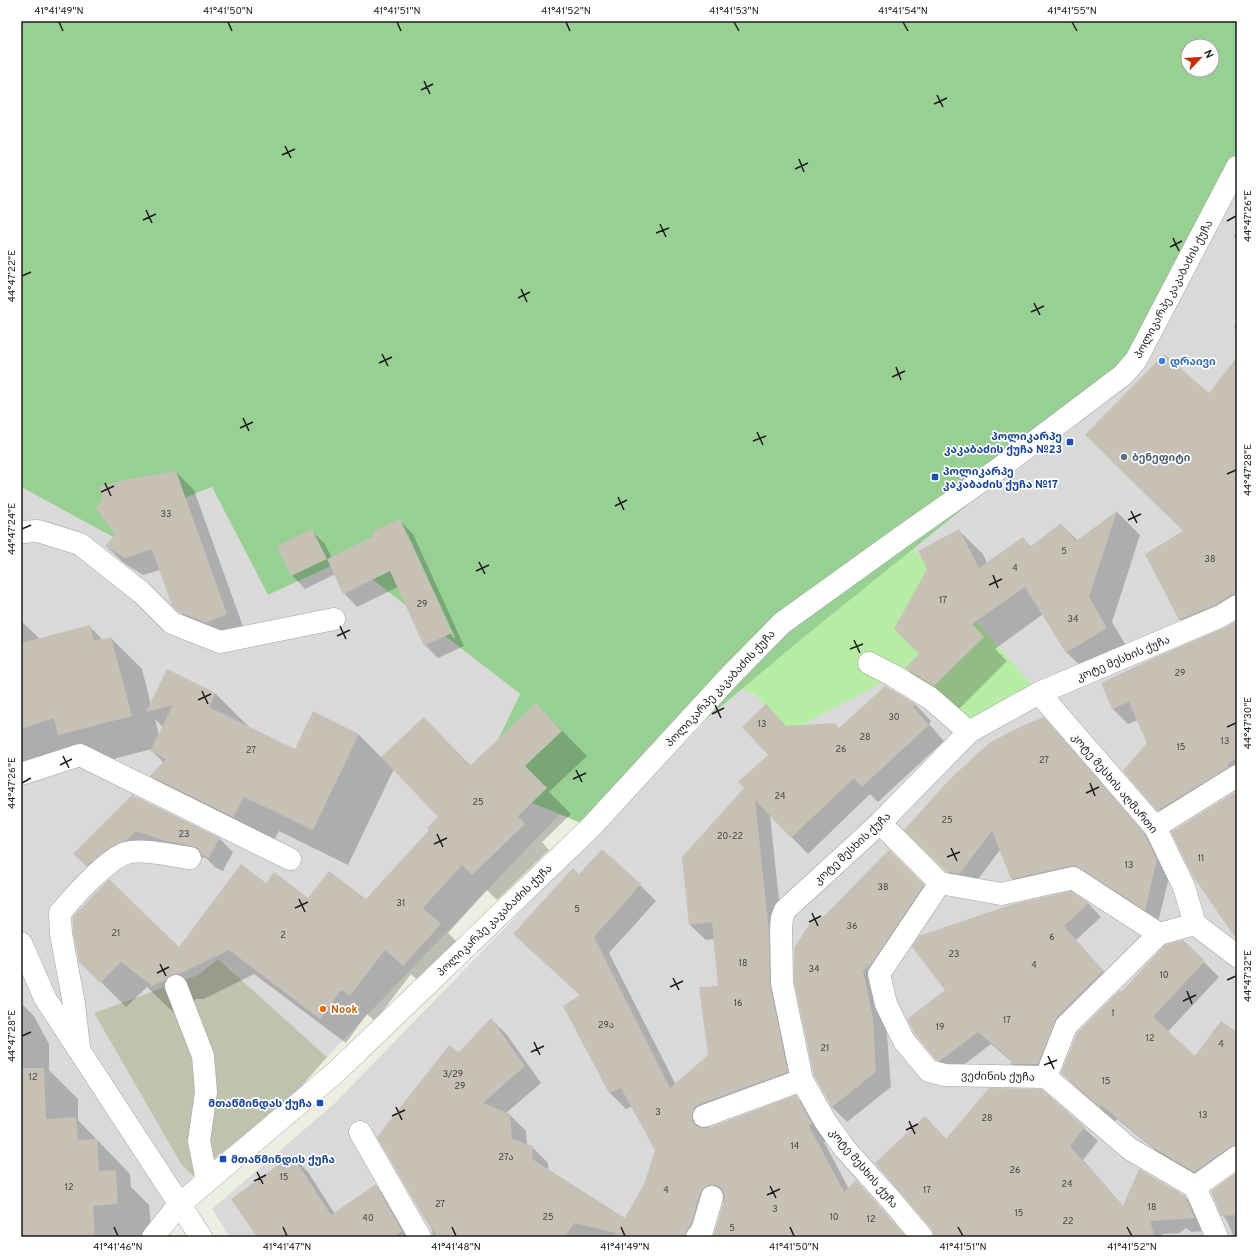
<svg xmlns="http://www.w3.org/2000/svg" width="1258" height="1258" font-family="Overpass,'Noto Sans Georgian',sans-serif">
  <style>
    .residential { fill: #dad9d9 }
    .construction { fill: #bec3ad }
    .grass { fill: #b7eca4 }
    .forest { fill: #98d094; fill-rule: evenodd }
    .shadow { fill: #0003; fill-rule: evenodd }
    .building { fill: #c6c0b5 }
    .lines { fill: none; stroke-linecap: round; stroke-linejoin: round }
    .minor-casing { stroke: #a3a3a3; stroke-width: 23 }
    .minor { stroke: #fff; stroke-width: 22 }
    .ticks { fill: none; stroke: #1c1c1c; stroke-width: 1.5 }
    .shop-dot { fill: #3f7fe0; stroke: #fff; stroke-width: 1.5 }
    .transit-dot { fill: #1a4fb4; stroke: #fff; stroke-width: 1.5 }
    .service-dot { fill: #5c6f8a; stroke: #fff; stroke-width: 1.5 }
    .food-dot { fill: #e8710a; stroke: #fff; stroke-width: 1.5 }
    .labels { text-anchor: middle; stroke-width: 3.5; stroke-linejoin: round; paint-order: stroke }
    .number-label { font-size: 9px; fill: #464542 }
    .street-label { font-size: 11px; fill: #1c1c1c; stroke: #fff }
    .shop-label { font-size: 11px; font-weight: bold; fill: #366cbe; stroke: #fff; text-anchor: start }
    .transit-label { font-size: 11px; font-weight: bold; fill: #164399; stroke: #fff; text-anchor: end }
    .service-label { font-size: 11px; font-weight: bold; fill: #4e5e75; stroke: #fff; text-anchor: start }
    .food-label { font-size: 11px; font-weight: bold; fill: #c56008; stroke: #fff; text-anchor: start }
    .neatline { fill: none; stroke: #1c1c1c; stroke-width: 1.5 }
    .ticks-label { font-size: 10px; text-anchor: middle; fill: #1c1c1c }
  </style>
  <rect width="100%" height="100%" fill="#eeede1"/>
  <g class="residential">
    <polygon points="1237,135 1237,1237 230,1237 212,1209 334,1104 738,688 755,694 788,733 894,676 1039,693 904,538"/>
    <polygon points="212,487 268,595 346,559 520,694 478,781 560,814 327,1057 218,959 198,975 94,1013 181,1164 193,1176 187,1187 141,1237 21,1237 21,490 23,488 136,517"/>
  </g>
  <polygon class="construction" points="218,959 327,1057 291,1098 193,1176 181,1164 94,1013 198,975"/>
  <polygon class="grass" points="904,538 1039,693 969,732 894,676 788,733 755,694 738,688"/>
  <path class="forest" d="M21,21H1237V184L1130,374L794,645L711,715L591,827L478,781L520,694L346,559L268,595L212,487L136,517L115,538L23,488L21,490ZM1188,46H1212V70H1188Z"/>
  <g class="shadow">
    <polygon points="1237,231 1237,239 1234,236"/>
    <polygon points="1237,321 1237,331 1234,328"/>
    <polygon points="1237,358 1237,615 1195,635 1180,620 1184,532 1209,394"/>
    <polygon points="176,472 194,490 245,632 198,630 173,605 160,570 143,575 124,563 106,546"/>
    <polygon points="1117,512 1140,535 1112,622 1130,652 1091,676 1067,653 1043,614 995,649 1007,661 959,709 929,691 906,668 921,654 959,531 983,554 987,563 1023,538 1031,547 1061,524 1078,541"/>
    <path d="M400,521L413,534L464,646L438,658L425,645L398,587L357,607L344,593L335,574L305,589L292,575L312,531L325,544L332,558L375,537ZM406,535H408L455,637L453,638Z"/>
    <path d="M21,621L40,639L89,626L103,640L111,638L142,669L151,705L168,671L216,694L251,729L295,751L313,713L359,735L382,758L424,718L471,766L536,704L587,756L549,792L571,814L542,842L549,850L497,900L487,890L448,933L465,950L428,990L411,974L375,1021L367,1014L346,1043L254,974L204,999H196L190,1005L174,1013L147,987L126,1007L80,961L179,949L267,884L309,900L367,901L431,830L440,817L394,769L348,865L279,831L268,851L186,810L151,776L164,763L152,751V749L90,765L21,766ZM155,719L163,727L159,735Z"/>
    <polygon points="1237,622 1237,785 1173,825 1158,810 1149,743 1138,720 1128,724 1113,709 1103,683 1226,628"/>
    <polygon points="885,687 916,705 931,721 929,724 944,741 878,802 870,794 808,854 770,815 784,947 803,1088 710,1124 708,1129 796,1097 812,1113 827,1140 824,1142 849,1189 856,1182 872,1198 906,1237 713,1237 725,1201 720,1204 708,1237 433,1237 432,1230 379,1137 491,1019 507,1035 541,1083 506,1113 510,1115 526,1131 527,1145 532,1147 548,1163 548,1170 625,1220 646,1182 656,1150 632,1106 626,1109 610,1093 565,1006 581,996 514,934 579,875 640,885 656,901 609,953 676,1085 709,1056 719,987 714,939 706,940 689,924 745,788 769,755 787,727 840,729"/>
    <polygon points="1057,732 1157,848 1170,874 1158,922 1090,878 1025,892 1012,878 1000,850 973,886 960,884 906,830"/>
    <polygon points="132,796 220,839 233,852 223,871 216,868 206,858 178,854 150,843 100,879 75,854"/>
    <polygon points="889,851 938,900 877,987 887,1034 891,1087 847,1122 832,1107 815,1075 824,917"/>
    <polygon points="1070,892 1089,904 1101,917 1076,940 1116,985 1070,1031 1051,1077 1024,1077 1011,1064 1012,1062 991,1044 953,1073 950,1073 937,1059"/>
    <polygon points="1183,941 1219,977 1159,1041 1195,1058 1237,1034 1237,1167 1210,1186 1165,1160 1154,1149 1117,1119 1115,1121 1077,1088 1062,1073 1121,993"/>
    <polygon points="21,1003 34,1016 49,1044 49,1070 78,1099 78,1120 130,1174 131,1187 149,1205 152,1237 21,1237"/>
    <polygon points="925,1117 947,1140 1084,1128 1098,1141 1083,1160 1124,1207 1185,1197 1198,1210 1207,1231 1191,1232 1186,1228 1180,1233 1162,1234 1163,1237 935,1237"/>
    <polygon points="292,1156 308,1172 335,1214 375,1186 391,1202 412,1237 258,1237"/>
    <polygon points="1237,1174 1237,1237 1234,1237 1226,1219 1222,1215"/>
  </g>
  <g class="building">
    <polygon points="1164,354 1209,393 1237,357 1237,594 1230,595 1215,605 1179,620 1145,554 1183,531 1085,435"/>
    <polygon points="176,471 227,614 206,623 179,612 172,606 152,549 125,558 105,546 115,535 96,508 103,498 99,487 129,479"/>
    <polygon points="1117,511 1089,597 1107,628 1066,653 1025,587 972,624 984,637 934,686 905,668 919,654 894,629 927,569 918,551 959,529 979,568 1023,537 1030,547 1061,523 1076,541"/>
    <polygon points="400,519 452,633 424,646 390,571 343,594 327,559 374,536 372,532"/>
    <polygon points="312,529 327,559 291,576 277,546"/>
    <polygon points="1237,621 1237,757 1227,765 1229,767 1157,811 1123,771 1147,743 1129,702 1112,709 1101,683 1156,657 1226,627"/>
    <polygon points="90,625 94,641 111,637 132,716 58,735 54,718 21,729 21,643"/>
    <polygon points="167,669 217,694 215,694 209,707 295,749 313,711 359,734 313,830 244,797 233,817 150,776 166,759 150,751 173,705 146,712"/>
    <polygon points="885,686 916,704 913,707 929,725 862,787 854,778 791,838 755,800 769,931 770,985 788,1072 700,1104 694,1108 692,1114 692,1121 696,1126 701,1128 708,1128 796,1095 812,1123 809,1126 844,1192 856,1180 906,1237 713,1237 724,1201 724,1194 721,1188 716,1185 709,1185 704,1188 700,1193 691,1225 687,1229 685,1237 614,1237 616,1233 574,1223 565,1237 437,1237 425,1217 424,1218 377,1137 449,1045 459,1052 491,1018 525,1066 483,1103 510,1114 512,1139 533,1146 532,1159 625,1218 645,1182 655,1150 621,1088 609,1093 563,1006 580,995 513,934 573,868 579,874 602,849 641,884 594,937 670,1088 708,1055 699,987 718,986 712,922 689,925 682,857 744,788 738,782 768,755 742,727 766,704 786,726 835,723 839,728"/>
    <polygon points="536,703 562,731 525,766 547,788 518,816 525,824 472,875 462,865 423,908 441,924 403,966 385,950 350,996 341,990 320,1019 229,950 179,974 171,975 165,980 148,988 151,985 121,962 100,983 79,962 73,933 73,917 109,879 179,947 241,864 266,883 274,872 308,898 329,871 366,899 429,830 427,828 438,817 381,757 424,717 470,766"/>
    <polygon points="1044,717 1144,834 1157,860 1145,910 1076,866 1070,866 1011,879 992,831 959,874 946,871 904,830 950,779 989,743 1022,726"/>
    <polygon points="1237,791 1237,940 1192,875 1171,832"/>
    <polygon points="132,795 220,838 209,858 202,855 198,848 192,846 165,841 136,831 127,840 111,847 86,866 73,854"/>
    <polygon points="889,850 924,885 872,963 863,971 873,1018 876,1072 832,1107 814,1076 794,982 794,948 810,923 824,916"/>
    <polygon points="1071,891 1089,903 1064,926 1103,971 1057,1017 1038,1064 1010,1064 1012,1061 978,1032 940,1061 936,1060 915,1034 907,1019 945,990 912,947 919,936 1010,905"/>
    <polygon points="1183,940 1205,961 1153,1017 1195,1056 1221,1021 1237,1032 1237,1145 1230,1147 1194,1172 1149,1145 1149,1144 1101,1105 1100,1107 1061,1073 1077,1033 1120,990 1121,992 1165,945"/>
    <polygon points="21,1068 44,1068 46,1119 76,1117 78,1140 97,1139 99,1171 116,1170 118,1204 93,1206 95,1237 21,1237"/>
    <polygon points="989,1088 1041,1089 1085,1127 1070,1146 1123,1206 1139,1169 1185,1196 1195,1218 1150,1221 1155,1237 934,1237 932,1229 875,1163 925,1116 946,1139"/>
    <polygon points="292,1155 331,1215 376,1184 402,1231 394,1237 257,1237 231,1199"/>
    <polygon points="1237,1172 1237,1215 1221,1216 1211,1191"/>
  </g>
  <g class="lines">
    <g class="minor-casing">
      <g id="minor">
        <polyline points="21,532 38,531 80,544 142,593 172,623 220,642 334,619"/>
        <polyline points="869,663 894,676 930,698 969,732"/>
        <polyline points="1039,693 1155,827 1184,887 1195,924"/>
        <polyline points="21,774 80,755 290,859"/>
        <polyline points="880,823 940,883 1001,894 1073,878 1159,934 1195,924"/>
        <polyline points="1155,827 1237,776"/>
        <polyline points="940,883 879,974 886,1004 904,1041 929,1071 945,1075 1046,1077 1130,1149 1195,1187 1217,1237"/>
        <polyline points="1195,924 1237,956"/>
        <polyline points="21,943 45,998 201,1237"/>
        <polyline points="176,986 203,1056 206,1092 199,1141 207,1181"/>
        <path d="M79,1047L74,1004L61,934L60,913C74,896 106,860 126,853C141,848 174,856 190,858"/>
        <polyline points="1046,1077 1066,1026 1159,934"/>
        <polyline points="704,1116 802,1080"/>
        <polyline points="360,1132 420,1237"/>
        <polyline points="1195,1187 1237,1157"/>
        <polyline points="153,1237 179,1205 336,1072 591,827 730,676 782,623 903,536 997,470 1123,375 1136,360 1237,167"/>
        <polyline points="697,1237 702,1231 712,1197"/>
        <polyline points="922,1237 891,1200 845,1149 825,1121 802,1080 782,983 781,928 782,918 785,910 880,823 969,732 1039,693 1221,616 1237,606"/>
      </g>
    </g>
    <use href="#minor" class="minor"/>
  </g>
  <path class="ticks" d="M59,22L63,31M228,22L232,31M397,22L401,31M566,22L570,31M734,22L739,31M903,22L908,31M1072,22L1077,31M424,81L430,94M421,90L433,84M937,95L943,107M934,104L947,98M285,146L291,158M282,155L295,149M799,159L804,172M795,169L808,163M146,210L152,223M143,220L156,214M1227,221L1236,216M660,224L666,237M656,233L669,228M1173,238L1179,251M1170,247L1182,241M22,276L31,272M521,289L527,302M518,298L530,292M1034,303L1040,315M1031,312L1044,306M382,354L388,366M379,363L392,357M896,367L901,380M892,377L905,371M243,418L249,431M240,428L253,422M757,432L763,445M753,441L766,436M1227,474L1236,470M105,483L111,496M101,492L114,486M618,497L624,510M615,506L627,500M1131,511L1137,523M1128,520L1141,514M22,529L31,525M479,562L485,574M476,571L489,565M993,575L998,588M989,585L1002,579M340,626L346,639M337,636L350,630M854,640L860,653M850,649L863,644M202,691L208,704M198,700L211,694M715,705L721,718M712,714L724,708M1227,727L1236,723M63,756L69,768M60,765L72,759M576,770L582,782M573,779L586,773M22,783L31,778M1090,783L1095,796M1086,793L1099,787M437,834L443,847M434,844L447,838M951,848L957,861M947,857L960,852M299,899L305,912M295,908L308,902M812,913L818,926M809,922L821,916M160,964L166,976M157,973L169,967M673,978L679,990M1227,980L1236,976M670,987L683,981M1187,991L1192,1004M1183,1001L1196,995M22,1036L31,1032M534,1042L540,1055M531,1052L544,1046M1048,1056L1054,1069M1044,1065L1057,1060M396,1107L402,1120M392,1116L405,1110M909,1121L915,1134M906,1130L918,1124M257,1172L263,1184M254,1181L266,1175M770,1186L776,1198M767,1195L780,1189M114,1227L118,1236M283,1227L287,1236M452,1227L456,1236M621,1227L625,1236M790,1227L794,1236M958,1227L963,1236M1127,1227L1132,1236"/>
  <circle class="shop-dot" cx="1162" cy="361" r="4"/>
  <g class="transit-dot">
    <rect x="1066" y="438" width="8" height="8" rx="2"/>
    <rect x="931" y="473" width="8" height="8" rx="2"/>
    <rect x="316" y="1099" width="8" height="8" rx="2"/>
    <rect x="219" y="1155" width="8" height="8" rx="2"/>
  </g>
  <circle class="service-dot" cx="1124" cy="457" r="4"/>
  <circle class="food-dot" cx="323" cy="1009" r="4"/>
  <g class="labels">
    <g class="number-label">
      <text x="166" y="517">33</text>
      <text x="1064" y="554">5</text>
      <text x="1210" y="562">38</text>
      <text x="1015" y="571">4</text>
      <text x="943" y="603">17</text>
      <text x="422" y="607">29</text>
      <text x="1073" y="622">34</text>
      <text x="1180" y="676">29</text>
      <text x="894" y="720">30</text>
      <text x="762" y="727">13</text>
      <text x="865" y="740">28</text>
      <text x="1225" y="744">13</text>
      <text x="1181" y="750">15</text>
      <text x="841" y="752">26</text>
      <text x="251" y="753">27</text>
      <text x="1044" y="763">27</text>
      <text x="780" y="799">24</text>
      <text x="478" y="805">25</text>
      <text x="947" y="823">25</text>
      <text x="184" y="837">23</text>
      <text x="730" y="839">20-22</text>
      <text x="1201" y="861">11</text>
      <text x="1129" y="868">13</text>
      <text x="883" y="890">38</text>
      <text x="401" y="906">31</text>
      <text x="577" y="912">5</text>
      <text x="852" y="929">36</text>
      <text x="116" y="936">21</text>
      <text x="283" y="938">2</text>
      <text x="1052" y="940">6</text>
      <text x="954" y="957">23</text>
      <text x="743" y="966">18</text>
      <text x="1034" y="968">4</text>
      <text x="814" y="972">34</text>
      <text x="1164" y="978">10</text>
      <text x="738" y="1006">16</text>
      <text x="1113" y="1016">1</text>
      <text x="1007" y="1023">17</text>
      <text x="606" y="1028">29ა</text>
      <text x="940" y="1030">19</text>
      <text x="1150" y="1041">12</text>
      <text x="1221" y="1047">4</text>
      <text x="825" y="1051">21</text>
      <text x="453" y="1077">3/29</text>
      <text x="33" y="1080">12</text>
      <text x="1106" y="1084">15</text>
      <text x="460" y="1089">29</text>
      <text x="658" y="1115">3</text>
      <text x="1203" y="1118">13</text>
      <text x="987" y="1121">28</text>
      <text x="795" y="1149">14</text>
      <text x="506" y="1160">27ა</text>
      <text x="1015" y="1173">26</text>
      <text x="284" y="1180">15</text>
      <text x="1067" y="1187">24</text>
      <text x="69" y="1190">12</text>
      <text x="666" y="1193">4</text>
      <text x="927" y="1193">17</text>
      <text x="440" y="1207">27</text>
      <text x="1152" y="1210">18</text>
      <text x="775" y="1212">3</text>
      <text x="1019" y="1216">15</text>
      <text x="548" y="1220">25</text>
      <text x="834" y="1220">10</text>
      <text x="368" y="1221">40</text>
      <text x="871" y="1222">12</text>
      <text x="1068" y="1224">22</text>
      <text x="732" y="1231">5</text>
    </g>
    <g class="street-label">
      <text transform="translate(1173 289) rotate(-62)" y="4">პოლიკარპე კაკაბაძის ქუჩა</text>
      <text transform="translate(1123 658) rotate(-23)" y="4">კოტე მესხის ქუჩა</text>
      <text transform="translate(720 688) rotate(-47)" y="4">პოლიკარპე კაკაბაძის ქუჩა</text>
      <text transform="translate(1115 783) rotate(50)" y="4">კოტე მესხის აღმართი</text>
      <text transform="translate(852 848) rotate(-43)" y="4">კოტე მესხის ქუჩა</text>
      <text transform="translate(494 920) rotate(-44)" y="4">პოლიკარპე კაკაბაძის ქუჩა</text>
      <text transform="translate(998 1076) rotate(1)" y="4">ვეძინის ქუჩა</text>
      <text transform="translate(864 1168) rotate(50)" y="4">კოტე მესხის ქუჩა</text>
    </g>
    <g class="shop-label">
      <text x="1170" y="365">დრაივი</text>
    </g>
    <g class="transit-label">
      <text x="1062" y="440">პოლიკარპე<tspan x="1062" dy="13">კაკაბაძის ქუჩა №23</tspan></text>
      <text x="943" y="475" text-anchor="start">პოლიკარპე<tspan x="943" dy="13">კაკაბაძის ქუჩა №17</tspan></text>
      <text x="312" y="1107">მთაწმინდას ქუჩა</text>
      <text x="231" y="1163" text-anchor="start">მთაწმინდის ქუჩა</text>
    </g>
    <g class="service-label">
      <text x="1132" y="461">ბენეფიტი</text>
    </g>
    <g class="food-label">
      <text x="331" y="1013">Nook</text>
    </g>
  </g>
  <rect width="1258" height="1258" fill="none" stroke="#ffffff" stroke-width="44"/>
  <g transform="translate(1200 58) rotate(65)"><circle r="19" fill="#ffffff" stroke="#a4a4a4"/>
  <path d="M0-3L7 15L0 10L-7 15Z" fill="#c92c00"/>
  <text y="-6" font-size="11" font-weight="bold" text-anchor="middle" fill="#1c1c1c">N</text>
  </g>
  <rect x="22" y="22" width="1214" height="1214" class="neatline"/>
  <g class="ticks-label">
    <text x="59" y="14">41°41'49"N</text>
    <text x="228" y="14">41°41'50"N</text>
    <text x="397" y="14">41°41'51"N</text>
    <text x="566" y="14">41°41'52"N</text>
    <text x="734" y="14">41°41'53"N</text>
    <text x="903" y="14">41°41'54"N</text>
    <text x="1072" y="14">41°41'55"N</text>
    <text transform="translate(1247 216) rotate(-90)" y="4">44°47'26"E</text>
    <text transform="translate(11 276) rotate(-90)" y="4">44°47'22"E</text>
    <text transform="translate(1247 470) rotate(-90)" y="4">44°47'28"E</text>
    <text transform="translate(11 529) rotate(-90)" y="4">44°47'24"E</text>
    <text transform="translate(1247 723) rotate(-90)" y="4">44°47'30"E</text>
    <text transform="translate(11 783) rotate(-90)" y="4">44°47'26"E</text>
    <text transform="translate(1247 976) rotate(-90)" y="4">44°47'32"E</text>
    <text transform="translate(11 1036) rotate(-90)" y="4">44°47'28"E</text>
    <text x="118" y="1250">41°41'46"N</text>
    <text x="287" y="1250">41°41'47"N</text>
    <text x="456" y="1250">41°41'48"N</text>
    <text x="625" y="1250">41°41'49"N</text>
    <text x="794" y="1250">41°41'50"N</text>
    <text x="963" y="1250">41°41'51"N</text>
    <text x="1132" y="1250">41°41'52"N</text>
  </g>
</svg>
